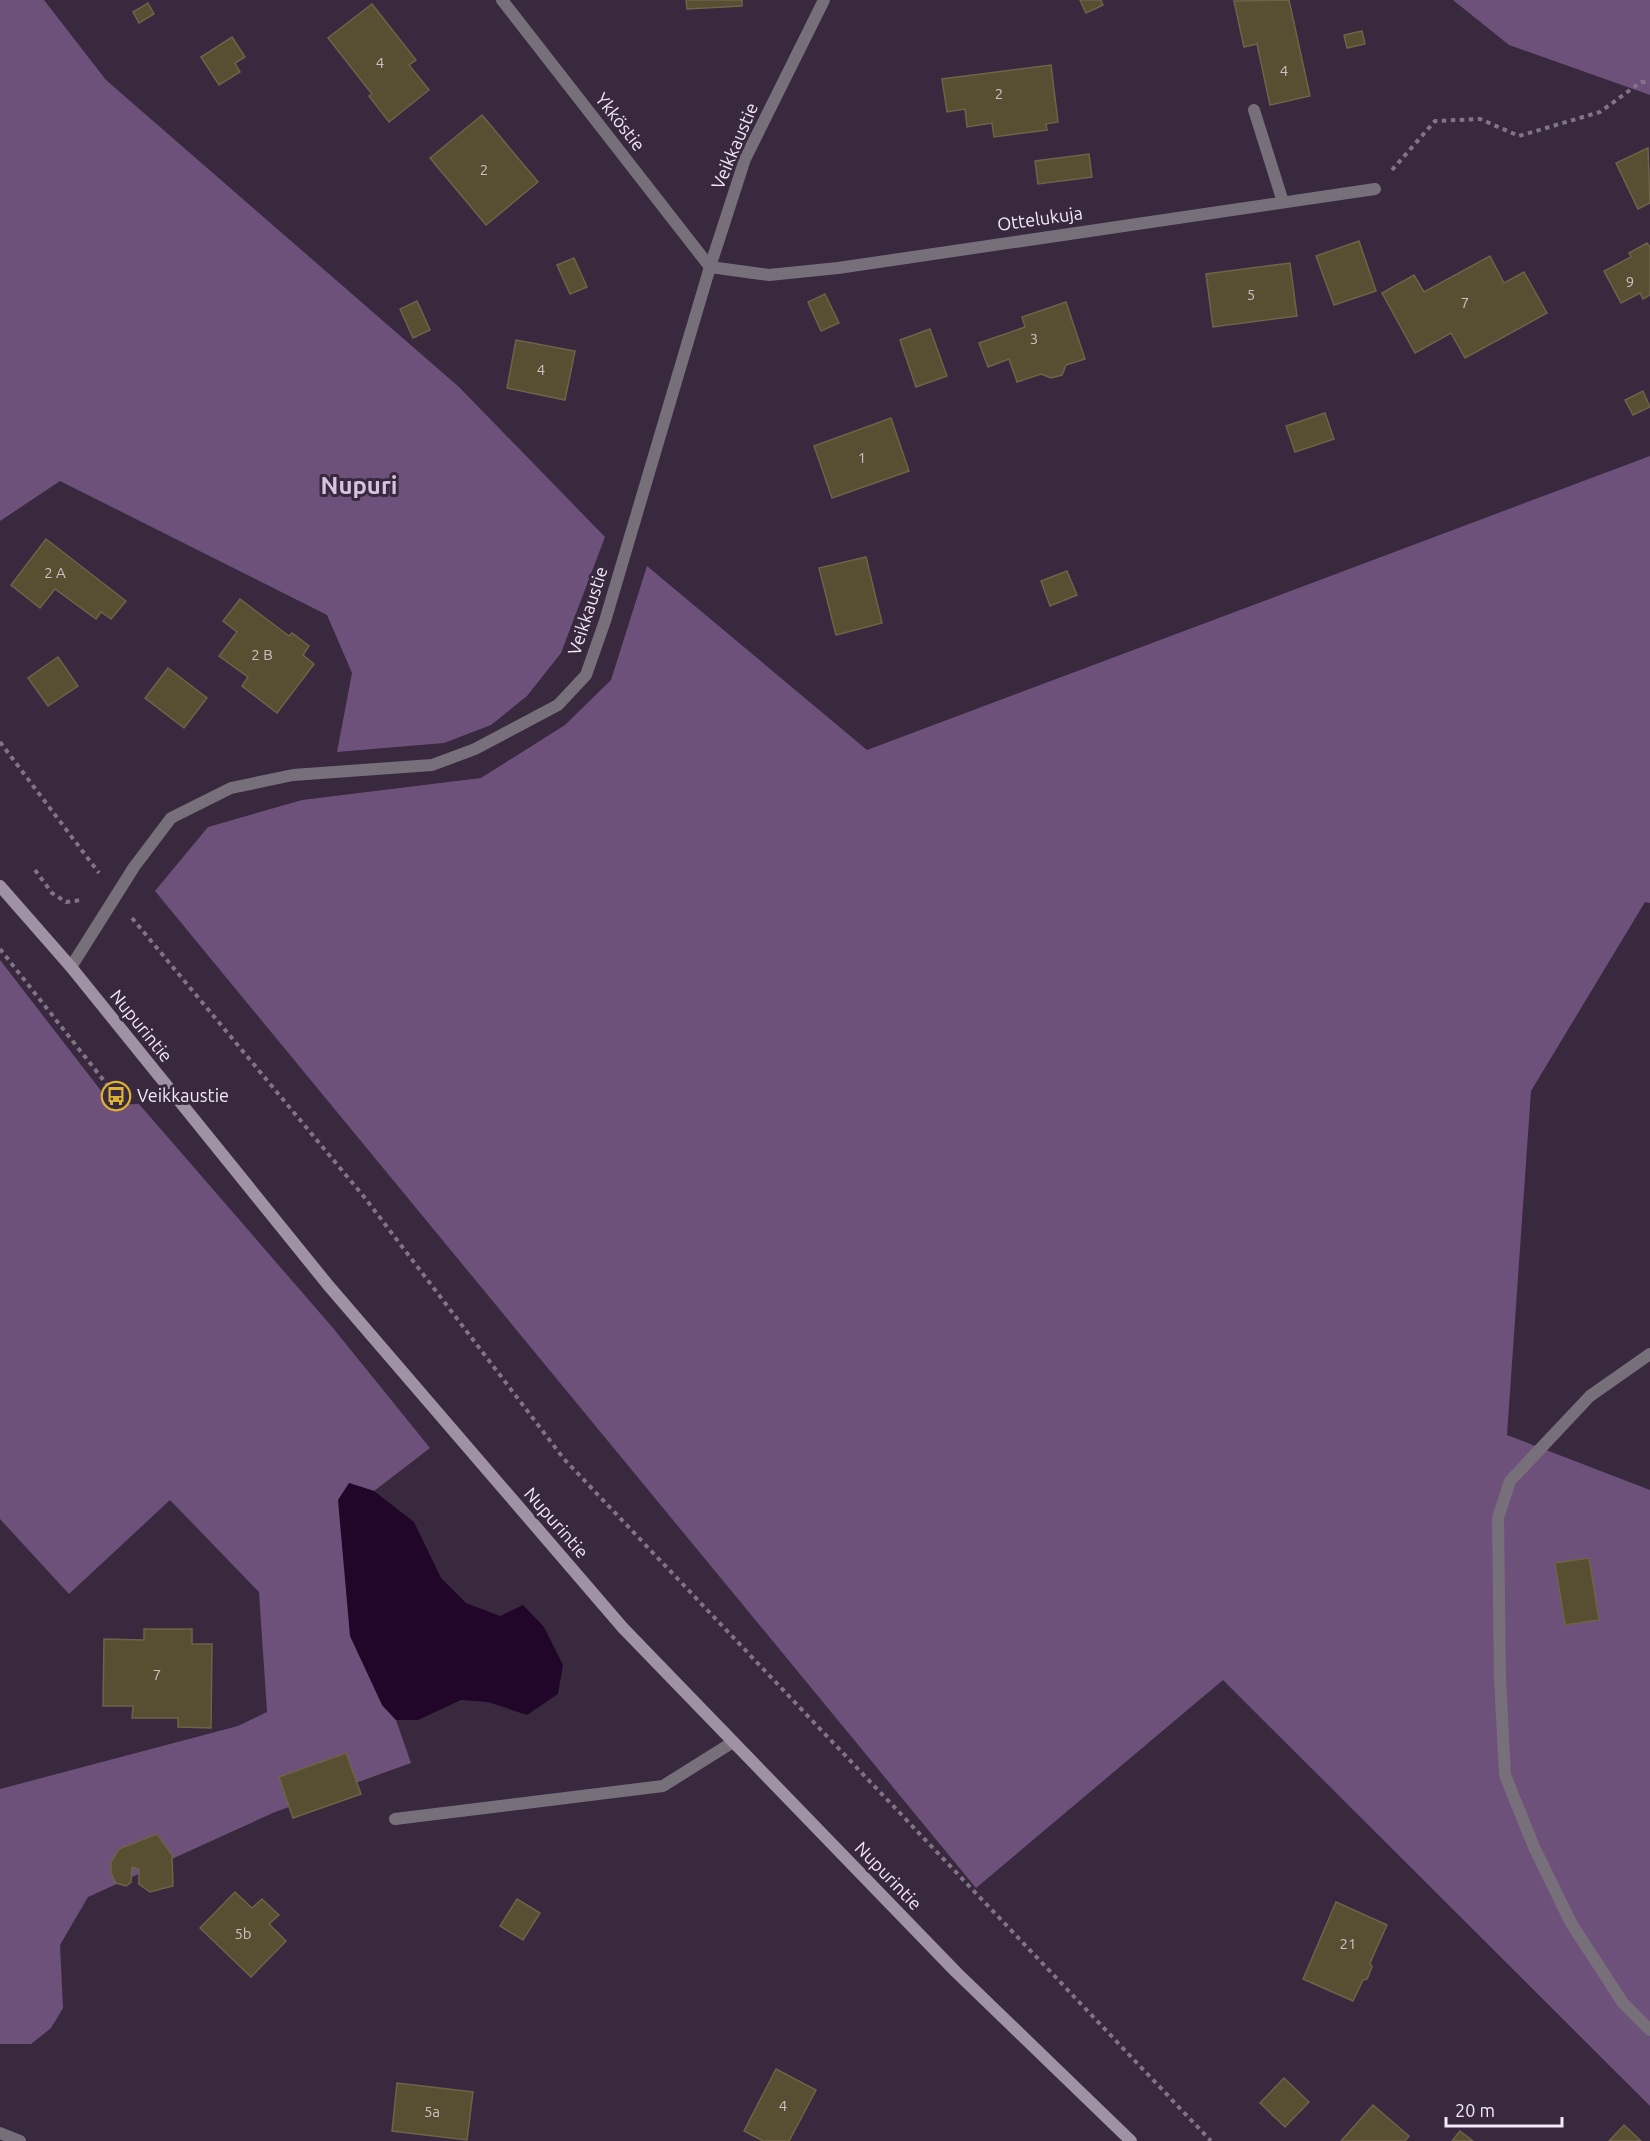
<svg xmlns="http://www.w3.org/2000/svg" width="1650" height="2141" font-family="Ubuntu,sans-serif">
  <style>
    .forest { fill: #6e517a }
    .water { fill: #21062a }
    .building { fill: #584e32; stroke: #6e6347; stroke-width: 1.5 }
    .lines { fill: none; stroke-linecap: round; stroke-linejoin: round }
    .path { stroke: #817487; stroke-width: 4; stroke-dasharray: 4.5 4.5; stroke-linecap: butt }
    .service { stroke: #776f7a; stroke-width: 12 }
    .minor { stroke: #776f7a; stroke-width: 12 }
    .secondary { stroke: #9f92a4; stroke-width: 12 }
    .labels { text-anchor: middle; stroke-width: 6; stroke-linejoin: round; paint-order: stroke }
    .number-label { font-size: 15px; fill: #ccc2c5 }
    .street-label { font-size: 18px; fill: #f2e8f6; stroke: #38293f }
    .poi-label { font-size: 18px; fill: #f2e8f6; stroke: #38293f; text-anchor: start }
    .district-label { font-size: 24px; font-weight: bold; fill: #d7c3df; stroke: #38293f }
  </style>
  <rect width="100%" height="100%" fill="#38293f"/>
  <g class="forest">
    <polygon points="0,0 44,0 106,80 459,387 605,537 561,653 527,696 491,725 444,743 337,752 352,673 327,615 60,481 0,521"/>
    <polygon points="1453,0 1650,0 1650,95 1509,45"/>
    <polygon points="1650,456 1650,903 1645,902 1531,1091 1507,1435 1650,1490 1650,2106 1223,1680 976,1888 155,891 208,827 302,800 481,778 565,725 611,680 647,566 867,750"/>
    <polygon points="0,960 112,1105 139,1104 333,1328 430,1448 374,1491 349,1483 382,1705 396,1720 411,1763 275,1812 88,1897 60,1945 63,2008 51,2028 31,2044 0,2044 0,1789 238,1726 267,1712 259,1592 170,1500 69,1594 0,1519"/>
  </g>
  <polygon class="water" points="349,1483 374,1491 414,1522 441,1578 466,1603 500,1616 523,1605 544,1627 563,1665 558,1694 527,1715 488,1702 461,1700 418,1720 396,1720 382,1705 350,1636 338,1500"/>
  <g class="building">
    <polygon points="686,0 742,0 742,6 687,9"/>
    <polygon points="1080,0 1101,0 1103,5 1086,13"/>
    <polygon points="1289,0 1310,96 1270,105 1257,44 1244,47 1234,1"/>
    <polygon points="148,3 154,14 139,23 133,12"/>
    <polygon points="372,4 416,60 409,65 429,90 389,122 369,96 372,94 328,38"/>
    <polygon points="1362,31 1365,44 1347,48 1344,35"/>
    <polygon points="232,37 245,57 235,63 240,72 219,85 201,57"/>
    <polygon points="1051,65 1058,122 1046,124 1047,130 994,137 992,123 967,127 965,109 947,112 942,79"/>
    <polygon points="482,115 538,182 486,225 430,158"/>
    <polygon points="1648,148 1650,203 1638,209 1616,163"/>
    <polygon points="1089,154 1092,177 1038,184 1035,161"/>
    <polygon points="1359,241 1376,291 1334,305 1316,256"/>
    <polygon points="1647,243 1650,247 1650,295 1643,299 1640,293 1621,303 1604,271 1631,257 1629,253"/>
    <polygon points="1490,256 1504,283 1524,272 1547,313 1465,358 1451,333 1415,353 1382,293 1414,275 1424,292"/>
    <polygon points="574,258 587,287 570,294 557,265"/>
    <polygon points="1290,263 1297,316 1213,327 1206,274"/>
    <polygon points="825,294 839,323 821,331 808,302"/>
    <polygon points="417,301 430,330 413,338 400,309"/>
    <polygon points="1066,302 1085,359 1066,365 1062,375 1051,378 1041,374 1017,382 1009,359 988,367 979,343 1025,327 1022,317"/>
    <polygon points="930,329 947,376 916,387 900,340"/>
    <polygon points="516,340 575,351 565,400 507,388"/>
    <polygon points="1643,391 1650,407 1633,415 1625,400"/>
    <polygon points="1325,413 1334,439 1295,452 1286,426"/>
    <polygon points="891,418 909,471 832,498 814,446"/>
    <polygon points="46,539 126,601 111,619 101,612 96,619 55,589 40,608 11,585"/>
    <polygon points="866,557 882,623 836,635 819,568"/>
    <polygon points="1067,571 1077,595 1050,606 1041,581"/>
    <polygon points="240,599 289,636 292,633 309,646 303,655 314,664 277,713 242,686 248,677 219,656 237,632 223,621"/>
    <polygon points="58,657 78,686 48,706 28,678"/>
    <polygon points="168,668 207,698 184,728 145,698"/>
    <polygon points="1589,1558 1599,1620 1565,1625 1555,1563"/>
    <polygon points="144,1629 192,1629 192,1644 212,1644 211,1728 178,1727 178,1718 132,1718 133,1706 103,1706 104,1639 144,1640"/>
    <polygon points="346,1753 361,1794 293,1818 279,1777"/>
    <polygon points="157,1834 172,1855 173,1886 150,1892 139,1884 139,1869 132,1867 131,1882 126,1886 116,1883 111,1873 111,1862 119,1849"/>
    <polygon points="235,1892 252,1908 262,1899 279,1915 269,1924 286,1941 251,1977 200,1928"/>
    <polygon points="517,1899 540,1913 523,1940 500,1926"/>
    <polygon points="1336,1902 1387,1925 1370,1963 1372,1967 1367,1979 1363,1980 1353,2001 1303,1979"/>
    <polygon points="776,2069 816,2090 789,2141 763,2141 744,2131"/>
    <polygon points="1284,2078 1309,2102 1285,2127 1260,2103"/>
    <polygon points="397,2083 473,2092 467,2140 392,2131"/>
    <polygon points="1373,2105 1409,2136 1405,2141 1341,2141"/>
    <polygon points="1624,2125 1641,2141 1609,2141"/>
    <polygon points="1460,2131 1473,2141 1452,2141"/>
  </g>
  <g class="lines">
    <g class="path">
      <polyline points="1392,170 1435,121 1480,119 1519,136 1600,112 1641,82 1650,82"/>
      <polyline points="0,742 99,873"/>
      <polyline points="35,870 52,893 66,902 82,900"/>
      <polyline points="132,918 365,1198 564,1459 1211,2141"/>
      <polyline points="0,949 116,1096"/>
    </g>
    <g class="service">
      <polyline points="1254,110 1283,202"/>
      <polyline points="1650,1354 1590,1396 1510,1481 1498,1518 1500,1678 1505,1775 1534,1847 1571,1923 1623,2003 1650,2030"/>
      <polyline points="395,1819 663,1786 733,1742"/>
    </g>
    <g class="minor">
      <polyline points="502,0 710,267 769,275 838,268 1375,189"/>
      <polyline points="71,967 134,867 171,818 231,788 293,775 432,765 475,749 558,705 586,675 605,621 710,267 745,159 824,0"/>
      <polyline points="0,2133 20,2141"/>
    </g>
    <polyline class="secondary" points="0,886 71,967 328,1285 623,1628 956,1972 1131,2141"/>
  </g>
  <defs>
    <g id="bus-ring" transform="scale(1.5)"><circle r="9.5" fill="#38293f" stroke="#dbb233" stroke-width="1.5"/><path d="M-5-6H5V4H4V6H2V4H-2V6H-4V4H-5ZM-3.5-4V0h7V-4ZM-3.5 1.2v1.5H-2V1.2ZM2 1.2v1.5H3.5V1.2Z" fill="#dbb233"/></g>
  </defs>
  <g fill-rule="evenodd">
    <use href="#bus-ring" x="116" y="1096"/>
  </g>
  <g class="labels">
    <g class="number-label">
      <text x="380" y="68">4</text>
      <text x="1284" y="76">4</text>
      <text x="999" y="99">2</text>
      <text x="484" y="175">2</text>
      <text x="1630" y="287">9</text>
      <text x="1251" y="300">5</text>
      <text x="1465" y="308">7</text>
      <text x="1034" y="344">3</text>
      <text x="541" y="375">4</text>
      <text x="862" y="463">1</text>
      <text x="55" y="578">2 A</text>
      <text x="262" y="660">2 B</text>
      <text x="157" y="1680">7</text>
      <text x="243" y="1939">5b</text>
      <text x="1348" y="1949">21</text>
      <text x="783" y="2111">4</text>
      <text x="432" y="2117">5a</text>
    </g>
    <g class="street-label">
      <text transform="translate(620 122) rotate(52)" y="6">Ykköstie</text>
      <text transform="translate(735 146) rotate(-67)" y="6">Veikkaustie</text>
      <text transform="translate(1040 219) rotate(-8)" y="6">Ottelukuja</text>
      <text transform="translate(588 611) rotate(-72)" y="6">Veikkaustie</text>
      <text transform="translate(141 1026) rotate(51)" y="6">Nupurintie</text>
      <text transform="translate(556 1523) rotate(49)" y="6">Nupurintie</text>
      <text transform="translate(888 1876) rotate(46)" y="6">Nupurintie</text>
    </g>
    <g class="poi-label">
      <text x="137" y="1102">Veikkaustie</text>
    </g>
    <g class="district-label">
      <text x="359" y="494">Nupuri</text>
    </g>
  </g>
  <path d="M1446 2117v9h116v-9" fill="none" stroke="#f2e8f6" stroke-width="3"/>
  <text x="1455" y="2117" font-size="18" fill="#f2e8f6" stroke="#38293f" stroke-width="4.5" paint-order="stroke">20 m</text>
</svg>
